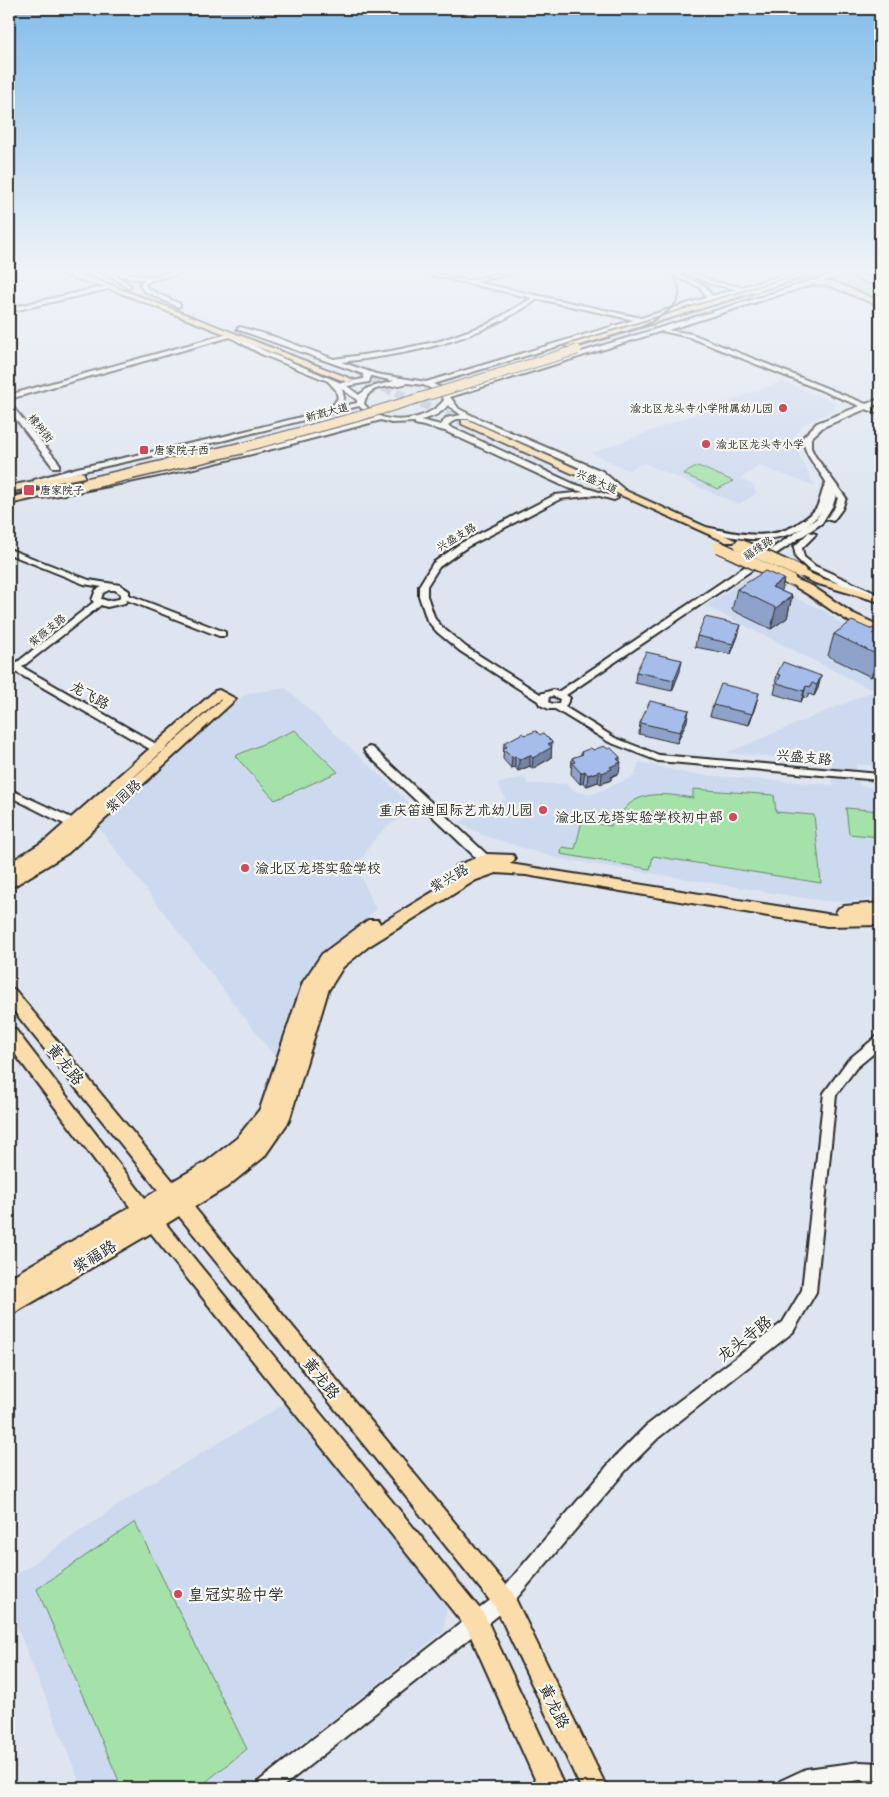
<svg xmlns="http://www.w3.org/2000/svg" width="889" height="1797" font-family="'Comic Neue','LXGW WenKai TC',sans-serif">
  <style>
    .built { fill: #cdd9ee }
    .green { fill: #a5e2a9; stroke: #68866a }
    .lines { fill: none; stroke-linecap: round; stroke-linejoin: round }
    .major-tunnel { stroke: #bac0c9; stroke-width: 9; stroke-dasharray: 9 4.5; stroke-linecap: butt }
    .minor-casing { stroke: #2b2b2b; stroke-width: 4 }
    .major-casing { stroke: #2b2b2b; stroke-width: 4 }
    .minor { fill: #f6f6f2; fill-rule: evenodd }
    .major { fill: #faddab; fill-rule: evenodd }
    .rail-far1 { stroke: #2b2b2b; stroke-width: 2 }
    .rail { stroke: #2b2b2b; stroke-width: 2.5 }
    .major-bridge-far1-casing { stroke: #2b2b2b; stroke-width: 11; stroke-linecap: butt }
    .major-bridge-casing { stroke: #2b2b2b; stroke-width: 14; stroke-linecap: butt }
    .major-bridge-far1 { stroke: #faddab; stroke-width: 9 }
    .major-bridge { stroke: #faddab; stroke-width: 11 }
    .wall { fill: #8fa3ca; stroke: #2b2b2b }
    .shaded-wall { fill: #7484a4; stroke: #2b2b2b }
    .building { fill: #a6bdeb; stroke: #2b2b2b }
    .poi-dot { fill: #d1495b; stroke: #f6f6f2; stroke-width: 2 }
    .labels { text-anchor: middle; stroke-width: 4.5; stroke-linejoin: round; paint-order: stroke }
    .far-poi-label { font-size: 11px; fill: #2b2b2b; stroke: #f6f6f2; text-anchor: start }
    .far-street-label { font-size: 11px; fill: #2b2b2b; stroke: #f6f6f2 }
    .street-label { font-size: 14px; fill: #2b2b2b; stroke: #f6f6f2 }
    .poi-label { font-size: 14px; fill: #2b2b2b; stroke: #f6f6f2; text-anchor: end }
    .near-street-label { font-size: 16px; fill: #2b2b2b; stroke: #f6f6f2 }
    .near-poi-label { font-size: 16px; fill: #2b2b2b; stroke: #f6f6f2; text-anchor: start }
  </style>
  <rect width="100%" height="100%" fill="#dee5f0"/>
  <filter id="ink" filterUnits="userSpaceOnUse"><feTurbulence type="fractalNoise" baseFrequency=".02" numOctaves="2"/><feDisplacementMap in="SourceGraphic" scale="10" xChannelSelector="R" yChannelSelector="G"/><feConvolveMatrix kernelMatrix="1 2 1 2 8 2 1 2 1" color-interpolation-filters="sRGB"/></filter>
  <g filter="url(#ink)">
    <g class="built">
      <polygon points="783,381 836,403 833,410 804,424 796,434 795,447 815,486 760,466 740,478 754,486 756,493 752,497 738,504 644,463 628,470 592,453"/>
      <polygon points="749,577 825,611 840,623 880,641 880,766 856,764 859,786 880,788 880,898 847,902 824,901 555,858 482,835 460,822 506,799 497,784 524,777 528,784 566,784 577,792 593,794 635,776 639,762 690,774 833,785 830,762 727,753 874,691 706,606"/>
      <polygon points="286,688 416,809 385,828 371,843 362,859 361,876 376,910 318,955 300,985 275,1057 98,827 247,693"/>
      <polygon points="288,1402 447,1603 444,1631 246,1788 82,1788 9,1607 9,1580 146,1486"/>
    </g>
    <g class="green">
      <polygon points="839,275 854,276 880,287 880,302 831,282 832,278"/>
      <polygon points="698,466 733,481 718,489 683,474"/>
      <polygon points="295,730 338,772 275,800 235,756"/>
      <path d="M693,789L774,795L776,812L814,815L821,883L653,856L650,869L561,854L562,847L575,849L582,821L611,826L613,814L620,815C637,788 666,794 693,798Z"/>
      <polygon points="846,808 880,811 880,837 849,834"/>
      <polygon points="135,1522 247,1749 198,1788 122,1788 37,1589"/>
    </g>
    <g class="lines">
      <g class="major-tunnel">
        <polyline points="805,280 838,270"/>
        <polyline points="359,377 465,422"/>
      </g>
      <g class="minor-casing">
        <g id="minor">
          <polygon points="51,270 58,270 100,282 97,284 74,279"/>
          <path d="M97,270C116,268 137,278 157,276C170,274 183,268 196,270L152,280L145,284L148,289L180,304V306L178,307L144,291L139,284L146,279H133L113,273L130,285L131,286L128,288L111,276Z"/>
          <path d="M409,270C428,268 454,282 470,280C487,278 504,270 523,270L522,271L476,282L641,318L706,298L701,288L661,270H668L705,286L712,296L736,289L711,284L679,270H686L715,282L742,287L801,270H809L433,384L446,390L448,393L848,270H856L855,271L668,330L692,334L866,404L880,399V403L872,406L880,410V414L866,409L823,427L811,438V448L815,456L846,498L842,509L833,521L826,519L834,509L838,498L836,495L833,505L822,523L566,695L570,698L565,707L615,738L659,755L880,774V780L658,761L609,742L555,709H549L540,705L538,701L460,651L437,632L427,620L419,596V586L433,563L461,543L555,495L584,492L568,488L445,431L415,424V422L391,423L381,420C268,451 156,480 41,498L37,496L41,494C154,476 263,448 373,418L359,406L225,440L79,472L37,484H34V480L77,468L225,436L325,411L333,405L338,398L336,390L328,381L261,354L230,337L9,399V395L231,333L265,351L341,383L364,379L363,374L237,329L240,327L275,337L334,359L391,351L440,341L488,324L532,298ZM538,299L634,320L426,382L376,374L341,362C416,353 474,342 538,299ZM662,331L689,337L860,406L817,423L803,437C804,456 817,466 826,482C822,490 821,499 817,507C812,515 803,520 796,525C766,542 736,533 705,527L701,529C707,533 716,534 723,535C759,543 796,542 821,512L816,519L558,692L553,690L540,694L466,647L443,628L435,619L427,596V586L439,567L467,547L560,499L596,495L614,500L618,498L574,484L450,427L448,425L456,419H469L596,475L621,495L628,493L602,471L475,417L459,409L450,397ZM371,376L394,381L368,388L359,395L347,386L369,382ZM407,383L423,385L441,393L444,400C431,418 396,426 375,414C371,412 367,407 364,404C368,382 392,389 407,383ZM342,389L357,400V403L339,407L344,398ZM448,405L461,415L446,418L441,425L420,420C431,418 441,414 448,405ZM552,696L560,699L559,703L553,704L548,702L549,697Z"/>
          <polygon points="111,285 113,286 113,288 9,312 9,308"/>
          <polygon points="9,404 11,405 59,463 59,467 53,467 9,410"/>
          <polygon points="809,532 816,534 802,548 804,557 815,566 875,593 875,597 869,597 809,570 796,558 794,547"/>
          <path d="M9,549L89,580L120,585L129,591V595L225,632V636H219L127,600L125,603L107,607L101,605L22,667L163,748L164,750L163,752H155L16,672L9,674V661L15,664L94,602L92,600L96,590L102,587L84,584L9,554ZM109,590H115L121,594L119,599L108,601L101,599L103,593Z"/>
          <polygon points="369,747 373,748 497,864 498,867 497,870 489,870 365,752 364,750"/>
          <polygon points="9,789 78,821 79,824 78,827 70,827 9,796"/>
          <polygon points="880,1036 880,1048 856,1068 836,1095 816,1292 793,1332 658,1438 627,1469 510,1606 281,1788 257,1788 259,1781 498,1594 615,1457 646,1426 783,1322 802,1290 824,1093 848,1060 876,1037"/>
          <polygon points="860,1762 880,1763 880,1781 860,1780 806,1788 778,1788 780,1781 806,1769"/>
        </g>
      </g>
      <g class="major-casing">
        <g id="major">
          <polygon points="62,270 72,270 354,380 347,382"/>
          <polygon points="823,270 849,270 880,282 880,287 844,273"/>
          <polygon points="797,275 804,277 572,348 565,346"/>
          <polygon points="812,280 834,282 880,301 880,306 830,286 809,284 808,282"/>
          <polygon points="462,420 468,420 735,540 734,542 726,542 462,424"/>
          <polygon points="80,472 84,473 84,477 9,492 9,486"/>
          <polygon points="86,481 90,482 90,486 9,504 9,498"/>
          <polygon points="800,569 823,579 880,595 880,602 815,583 796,574 794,572"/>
          <path d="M790,577L812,586L852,613L880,626V634C846,626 818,597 786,582L784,580Z"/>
          <path d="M219,690L236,699L68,853L9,889V877L14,874L9,875V863L46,840L215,691ZM220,699L221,700L104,804Z"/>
          <polygon points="486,854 513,855 515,859 510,864 827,914 838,915 836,912 839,908 844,906 880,903 880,925 827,926 526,875 496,873 476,880 369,946 343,967 328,991 289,1121 264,1157 227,1187 194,1207 512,1592 607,1788 581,1788 496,1608 179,1216 166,1224 484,1614 565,1788 539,1788 468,1630 151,1233 9,1316 9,1278 130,1207 9,1046 9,1027 15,1029 145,1198 158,1190 9,1005 9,988 15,990 173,1181 206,1162 237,1138 260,1109 303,982 322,954 368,920 378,920 380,924 461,875 456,874 454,870 456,866"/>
        </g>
      </g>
      <use href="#minor" class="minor"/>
      <use href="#major" class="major"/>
      <path class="rail-far1" d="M220,449L407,400L642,327C667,314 696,298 668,270"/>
      <polyline class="rail" points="9,496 225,448"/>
      <g class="major-bridge-far1-casing">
        <polyline id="major-bridge-far1" points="237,449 360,416 577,350"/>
      </g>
      <g class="major-bridge-casing">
        <g id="major-bridge">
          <polyline points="86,484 242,448"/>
          <polyline points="740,545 800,572"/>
          <polyline points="719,547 790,580"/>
        </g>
      </g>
      <use href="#major-bridge-far1" class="major-bridge-far1"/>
      <use href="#major-bridge" class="major-bridge"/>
    </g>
    <g class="wall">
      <polygon points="737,589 781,591 792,596 787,618 771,629 732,610"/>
      <polygon points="880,626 880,670 871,677 828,656 834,634 878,628"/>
      <polygon points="697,636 738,636 731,654 695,647"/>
      <polygon points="680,671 672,691 635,683 636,672"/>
      <polygon points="777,674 821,676 818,688 814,696 809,694 807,698 803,697 801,702 774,694 776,685 775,685"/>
      <polygon points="756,704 749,725 710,716 713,705"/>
      <polygon points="687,721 677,743 639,734 640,723"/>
      <polygon points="525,735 551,747 551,758 532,769 530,766 518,771 515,767 511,768 503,759 504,743"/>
      <polygon points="593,750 620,761 619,773 611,777 611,780 601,784 598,782 587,786 583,783 580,784 571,774 572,758 581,755 581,752"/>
    </g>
    <g class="shaded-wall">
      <polygon points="784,579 779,600 772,587"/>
      <polygon points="792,596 787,618 771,629 776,608"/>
      <polygon points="741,625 738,636 731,654 733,644"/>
      <polygon points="880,653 880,670 871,677 878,655"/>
      <polygon points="682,660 680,671 672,691 674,680"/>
      <polygon points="821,676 818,688 814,696 817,685"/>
      <polygon points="806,686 803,697 801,702 804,691"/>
      <polygon points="759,693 756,704 749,725 752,714"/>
      <polygon points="689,710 687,721 677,743 680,732"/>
      <polygon points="552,742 551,758 532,769 533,758 548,744"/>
      <polygon points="530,755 530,766 518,771 519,760"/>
      <polygon points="515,756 515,767 511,768 512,757"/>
      <polygon points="620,757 620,763 621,762 619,773 611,777 611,780 601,784 602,773 617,759"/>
      <polygon points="585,771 583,783 580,784 581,773"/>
      <polygon points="600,771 598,782 587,786 588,775"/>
    </g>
    <g class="building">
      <polygon points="765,571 784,579 772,587 792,596 776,608 737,589"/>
      <polygon points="705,617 741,625 733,644 697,636"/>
      <polygon points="852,621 870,629 878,628 880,626 880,653 878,655 834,634"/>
      <polygon points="646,652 682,660 674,680 636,672"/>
      <polygon points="783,662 821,676 817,685 812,683 810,687 806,686 804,691 777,683 781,675 777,674"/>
      <polygon points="721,684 759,693 752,714 713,705"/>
      <polygon points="650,701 689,710 680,732 640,723"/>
      <polygon points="536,731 540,735 543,733 552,742 548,744 552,747 533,758 530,755 519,760 515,756 512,757 503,748 507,747 504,743 523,733 525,735"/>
      <polygon points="604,746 608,749 611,748 620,757 617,759 621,762 610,767 612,769 602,773 600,771 588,775 585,771 581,773 572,763 575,762 572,758 583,754 581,752 591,748 593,750"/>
    </g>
  </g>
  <linearGradient id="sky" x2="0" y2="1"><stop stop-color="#83bdea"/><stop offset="0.52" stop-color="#f0f3f8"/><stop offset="1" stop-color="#f0f3f8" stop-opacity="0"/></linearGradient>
  <rect width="889" height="521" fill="url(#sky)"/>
  <g class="poi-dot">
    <circle cx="783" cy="408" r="5"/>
    <circle cx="706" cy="444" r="5"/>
    <rect x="139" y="445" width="10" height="10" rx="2.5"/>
    <rect x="23" y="484" width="12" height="12" rx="2.5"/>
    <circle cx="543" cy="810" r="5"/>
    <circle cx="733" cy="817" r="5"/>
    <circle cx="245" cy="868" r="5"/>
    <circle cx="178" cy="1594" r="5"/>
  </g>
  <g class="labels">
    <g class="far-poi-label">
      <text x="773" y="412" text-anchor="end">渝北区龙头寺小学附属幼儿园</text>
      <text x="716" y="448">渝北区龙头寺小学</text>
      <text x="154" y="454">唐家院子西</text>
      <text x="40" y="494">唐家院子</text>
    </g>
    <g class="far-street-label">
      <text transform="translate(327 412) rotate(-15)" y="4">新溉大道</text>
      <text transform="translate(41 428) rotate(51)" y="4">橡树街</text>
      <text transform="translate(597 481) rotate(24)" y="4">兴盛大道</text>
      <text transform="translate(456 537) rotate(-31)" y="4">兴盛支路</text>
      <text transform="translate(758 548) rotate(-34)" y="4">福缘路</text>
      <text transform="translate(47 630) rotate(-39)" y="4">紫薇支路</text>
    </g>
    <g class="street-label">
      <text transform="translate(90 695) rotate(29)" y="5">龙飞路</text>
      <text transform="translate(804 757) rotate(5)" y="5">兴盛支路</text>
      <text transform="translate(123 796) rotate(-42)" y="5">紫园路</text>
      <text transform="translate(449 878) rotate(-30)" y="5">紫兴路</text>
    </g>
    <g class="poi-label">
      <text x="533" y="815">重庆笛迪国际艺术幼儿园</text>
      <text x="723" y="822">渝北区龙塔实验学校初中部</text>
      <text x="255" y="873" text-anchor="start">渝北区龙塔实验学校</text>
    </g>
    <g class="near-street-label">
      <text transform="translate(66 1064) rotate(51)" y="6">黄龙路</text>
      <text transform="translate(94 1256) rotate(-31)" y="6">紫福路</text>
      <text transform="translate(744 1338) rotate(-38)" y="6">龙头寺路</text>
      <text transform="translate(322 1378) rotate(51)" y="6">黄龙路</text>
      <text transform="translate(555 1706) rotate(64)" y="6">黄龙路</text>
    </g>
    <g class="near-poi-label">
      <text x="188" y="1600">皇冠实验中学</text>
    </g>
  </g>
  <rect width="889" height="1797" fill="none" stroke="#f6f6f2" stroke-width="30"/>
  <rect x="15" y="15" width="859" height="1767" fill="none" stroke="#2b2b2b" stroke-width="2" filter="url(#ink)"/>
</svg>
